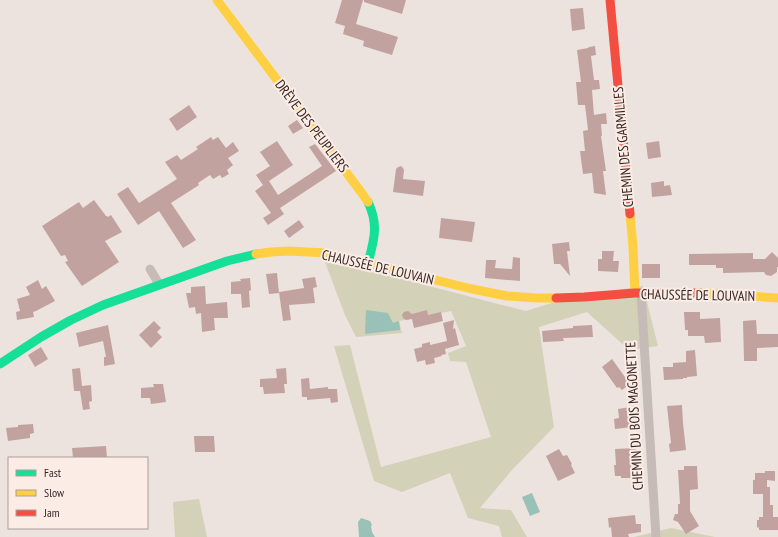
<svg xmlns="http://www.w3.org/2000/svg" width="778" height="537" font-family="'PT Sans Narrow',sans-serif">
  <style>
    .green { fill: #d3d1b7 }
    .water { fill: #99c1b8 }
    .building { fill: #c2a29f }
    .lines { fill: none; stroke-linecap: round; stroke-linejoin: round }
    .street { stroke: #c6bbb7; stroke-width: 9 }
    .fast { stroke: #16e098; stroke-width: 9 }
    .slow { stroke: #ffcf43; stroke-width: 9 }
    .jam { stroke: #f24e42; stroke-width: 9 }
    .labels { text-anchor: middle; stroke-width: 4; stroke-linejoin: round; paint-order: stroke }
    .street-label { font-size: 14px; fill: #372826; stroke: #fbece5 }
  </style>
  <rect width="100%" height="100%" fill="#ede3de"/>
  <g class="green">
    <polygon points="325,262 394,277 526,311 571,297 643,286 658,346 629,350 587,312 539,327 554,427 512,470 480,508 511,510 527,537 502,537 499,526 468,518 450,473 402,492 374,481 334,346 350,345 381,467 491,437 466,362 450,361 448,353 466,346 451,311 399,321 402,333 356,337 345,315"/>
    <polygon points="199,499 207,537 175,537 173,502"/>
    <polygon points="671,528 715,537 634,537"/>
  </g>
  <g class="water">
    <polygon points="366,310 388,313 393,323 399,321 400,330 365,334"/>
    <polygon points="532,493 540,512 530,516 522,497"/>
    <polygon points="361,518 370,521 372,525 371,526 372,532 375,537 359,537 358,522"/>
  </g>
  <g class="building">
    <polygon points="342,0 363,0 356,24 398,37 392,55 363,46 364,41 343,34 345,26 335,23"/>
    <polygon points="364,0 406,0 402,14 364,2"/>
    <polygon points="583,8 585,29 572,31 570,9"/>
    <polygon points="595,46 596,55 591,56 594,80 599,80 600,89 592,90 594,115 606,113 607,124 601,124 602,136 601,136 606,171 603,171 606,195 594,193 592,173 583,174 580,151 585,151 583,131 588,130 585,105 578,105 576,82 581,82 577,50 588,48 589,47"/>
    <polygon points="189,105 197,117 177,131 169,119"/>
    <polygon points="297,120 303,128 293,134 288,126"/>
    <polygon points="211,137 213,140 218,137 226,148 233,142 239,151 228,158 233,165 227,170 229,174 222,178 220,175 213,179 210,175 198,183 199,185 171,203 196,240 183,248 159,211 138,225 117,194 128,187 139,203 177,179 165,162 177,155 181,160 198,149 196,147"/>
    <polygon points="277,141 293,165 269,181 278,195 322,166 309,147 315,144 336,171 280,208 284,214 268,225 263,218 271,213 255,191 263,185 256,175 270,166 260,152"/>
    <polygon points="659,141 661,157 648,159 646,143"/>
    <polygon points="401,166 403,168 404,170 403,179 425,181 423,196 393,192 396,169 398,167"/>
    <polygon points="664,181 664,186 670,185 672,195 652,197 651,183"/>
    <polygon points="94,200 106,216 107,216 108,217 111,215 122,232 105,241 119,262 82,286 65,262 68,261 65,255 61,256 42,226 79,202 83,208"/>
    <polygon points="441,218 475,222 472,242 439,238"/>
    <polygon points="299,220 304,227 289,238 284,231"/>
    <polygon points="569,242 570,251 567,251 570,276 560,264 554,264 552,244"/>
    <polygon points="602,251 614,251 613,261 619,261 618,272 598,271 598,259 602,259"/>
    <polygon points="772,252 778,258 778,267 777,267 777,272 771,276 766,275 764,272 723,273 723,268 716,268 716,265 689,265 689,254 753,253 753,259 765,259"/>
    <polygon points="513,257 520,258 520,281 485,278 486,260 496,260 495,268 512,269"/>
    <rect x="642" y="264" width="18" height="14"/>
    <polygon points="277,273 279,293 269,294 266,274"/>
    <polygon points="315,277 317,287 313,288 315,303 289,305 291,320 283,321 279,292 304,288 302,279"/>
    <polygon points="250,278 251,290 249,291 250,307 242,308 241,294 231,294 231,282 241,281 240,279"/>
    <polygon points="38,280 42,289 46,286 55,301 36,311 33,312 34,317 17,320 16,312 20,311 17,299 30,295 26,287"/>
    <polygon points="205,286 206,304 227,302 228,318 214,318 215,330 202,332 201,313 196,314 195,307 189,308 186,293 191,293 191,287"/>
    <polygon points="427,310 428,315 441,312 443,321 414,328 412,319 406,320 403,318 402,315 404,312 408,311 412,314"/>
    <polygon points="684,312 700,312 700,319 720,318 721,342 705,343 704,336 688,336 688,330 685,330"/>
    <polygon points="454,320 453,329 455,328 459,345 445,349 446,354 441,355 442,356 434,358 435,363 426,365 425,360 417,362 414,349 422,347 422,344 430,342 430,345 447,341 443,323"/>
    <polygon points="756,320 757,334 778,334 778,347 757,348 757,361 744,361 743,321"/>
    <polygon points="154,321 161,328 157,332 162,337 151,348 139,335"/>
    <polygon points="108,325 115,364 104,366 104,357 106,357 103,341 79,347 76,333"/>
    <polygon points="592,325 593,337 563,338 564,341 543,342 542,331 573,328 573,326"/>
    <polygon points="41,347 48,359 35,367 28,355"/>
    <polygon points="695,350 697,376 687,377 687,378 683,378 683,379 664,380 663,367 673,367 673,363 686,362 686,351"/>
    <polygon points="612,359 630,384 622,390 619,387 617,388 602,367"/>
    <polygon points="80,368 82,386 91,385 92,401 89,402 90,409 83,410 80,391 74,391 72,369"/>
    <polygon points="286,368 287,384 284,384 285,393 264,394 263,387 260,387 260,379 277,378 276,369"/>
    <polygon points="309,378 310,389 328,387 328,389 337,389 338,402 331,403 330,398 307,400 307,397 302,397 301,379"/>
    <polygon points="153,384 163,384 166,402 151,404 150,398 141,398 141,388 154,387"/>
    <polygon points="682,405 683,423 686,450 670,452 669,444 671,443 667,406"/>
    <polygon points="630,407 632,427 615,429 614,419 619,418 618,409"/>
    <polygon points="33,424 34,433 30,434 30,438 8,441 6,428 18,427 18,425"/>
    <polygon points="194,436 214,436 215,452 195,452"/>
    <polygon points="106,446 107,458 73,458 72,448"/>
    <polygon points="636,448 637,465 631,465 632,478 621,478 621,476 615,476 614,465 616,465 615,449"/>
    <polygon points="559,449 563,456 567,455 572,464 571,465 575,473 558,481 546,456"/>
    <polygon points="684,466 697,466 698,489 690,490 690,511 699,526 686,534 678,522 673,520 675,514 678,514 678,504 680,504 678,470 684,470"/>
    <polygon points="765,471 775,471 775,481 767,480 767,487 770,487 770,505 773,505 773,517 778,517 778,530 759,530 759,527 757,528 757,520 759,520 759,517 763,517 763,494 753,494 753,480 755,480 755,473 765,473"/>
    <polygon points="635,515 636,524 641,524 641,532 628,534 629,537 612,537 611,527 609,528 608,518"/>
  </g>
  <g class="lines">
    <g class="street">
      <polyline points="150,269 159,284"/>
      <polyline points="641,294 656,537"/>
    </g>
    <g class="fast">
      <path d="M368,202C379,225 374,240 368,263"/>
      <polyline points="0,364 41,337 71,320 103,305 227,261 256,254"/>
    </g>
    <g class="slow">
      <polyline points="217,0 361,192 368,202"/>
      <polyline points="630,214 633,247 635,293"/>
      <polyline points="256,254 271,252 289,251 326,253 472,289 507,296 537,298 556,298"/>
      <polyline points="700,293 778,298"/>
    </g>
    <g class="jam">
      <polyline points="610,0 630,214"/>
      <polyline points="556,298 584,297 635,293 700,293"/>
    </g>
  </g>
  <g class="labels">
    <g class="street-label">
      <text transform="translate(312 126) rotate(53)" y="5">DRÈVE DES PEUPLIERS</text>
      <text transform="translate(623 147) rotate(-95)" y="5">CHEMIN DES GARMILLES</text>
      <text transform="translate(378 267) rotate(13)" y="5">CHAUSSÉE DE LOUVAIN</text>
      <text transform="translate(698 295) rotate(1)" y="5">CHAUSSÉE DE LOUVAIN</text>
      <text transform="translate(634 416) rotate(-93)" y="5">CHEMIN DU BOIS MAGONETTE</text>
    </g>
  </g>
  <rect x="8" y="457" width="140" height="72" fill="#fbece5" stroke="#ad9e99"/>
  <rect x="16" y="470" width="20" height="6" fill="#16e098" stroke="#ad9e99"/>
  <text x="44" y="477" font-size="12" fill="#372826">Fast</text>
  <rect x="16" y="490" width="20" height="6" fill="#ffcf43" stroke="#ad9e99"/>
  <text x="44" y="497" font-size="12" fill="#372826">Slow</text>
  <rect x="16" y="510" width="20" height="6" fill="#f24e42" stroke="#ad9e99"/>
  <text x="44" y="517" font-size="12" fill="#372826">Jam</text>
</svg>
